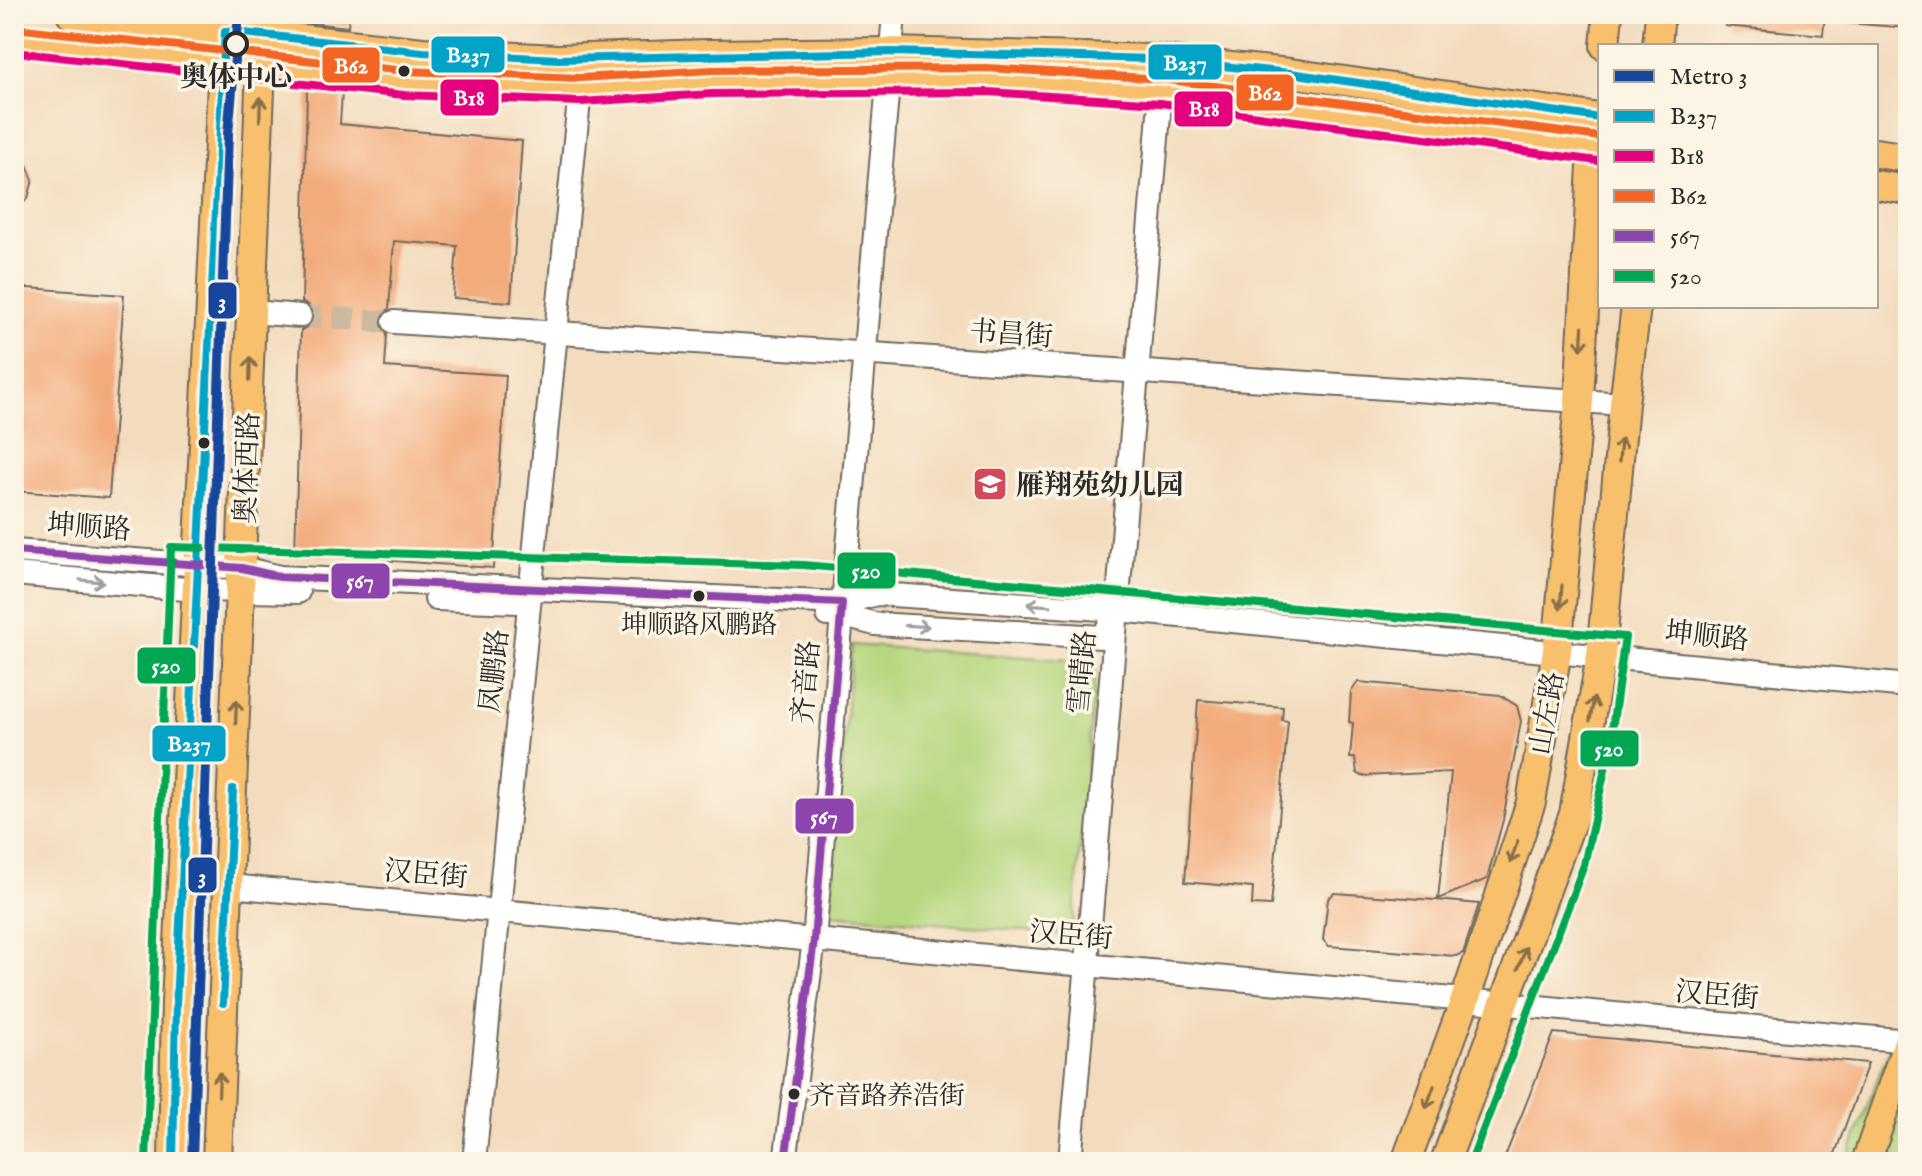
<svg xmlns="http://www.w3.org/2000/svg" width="1922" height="1176" font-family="'IM FELL English','Noto Serif SC',serif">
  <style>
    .green { fill: #b6d77f; stroke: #708155; stroke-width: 2 }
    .building { fill: #f3ab7c }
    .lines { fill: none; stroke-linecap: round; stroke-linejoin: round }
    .minor-tunnel { stroke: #cbb9a0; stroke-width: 22; stroke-dasharray: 22 11; stroke-linecap: butt }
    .minor-casing { stroke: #71695e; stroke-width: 26 }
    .major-casing { stroke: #71695e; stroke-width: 32 }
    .minor { stroke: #fff; stroke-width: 22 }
    .major { stroke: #f8bf6c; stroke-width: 28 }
    .bus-1-casing { stroke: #fcf5e5; stroke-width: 14 }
    .bus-2-casing { stroke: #fcf5e5; stroke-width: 14 }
    .bus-3-casing { stroke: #fcf5e5; stroke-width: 14 }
    .bus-4-casing { stroke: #fcf5e5; stroke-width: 14 }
    .bus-5-casing { stroke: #fcf5e5; stroke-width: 14 }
    .bus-1 { stroke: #02a3c6; stroke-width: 8 }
    .bus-2 { stroke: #e5007d; stroke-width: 8 }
    .bus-3 { stroke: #f26522; stroke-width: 8 }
    .bus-4 { stroke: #8e44ad; stroke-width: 8 }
    .bus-5 { stroke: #00a651; stroke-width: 8 }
    .metro-1-casing { stroke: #fcf5e5; stroke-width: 16 }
    .metro-1 { stroke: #18469d; stroke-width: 10 }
    .oneway { stroke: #876e48 }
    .oneway2 { stroke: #a0a0a0 }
    .stop-dot { fill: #fcf5e5; stroke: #2b2b2b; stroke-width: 4 }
    .bus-dot { fill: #2b2b2b; stroke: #fcf5e5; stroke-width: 3 }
    .labels { text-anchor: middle; stroke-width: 7; stroke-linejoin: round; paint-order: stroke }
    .bus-label { font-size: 26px; fill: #2b2b2b; stroke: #fcf5e5 }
    .stop-label { font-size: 28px; font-weight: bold; fill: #2b2b2b; stroke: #fcf5e5 }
    .street-label { font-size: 28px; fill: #2b2b2b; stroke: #fcf5e5 }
    .poi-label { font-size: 28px; font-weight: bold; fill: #2b2b2b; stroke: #fcf5e5; text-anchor: start }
    .line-badge { stroke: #fcf5e5; stroke-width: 3 }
    .badge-label { font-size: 22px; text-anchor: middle; font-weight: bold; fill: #fff }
  </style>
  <rect width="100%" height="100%" fill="#fcf5e5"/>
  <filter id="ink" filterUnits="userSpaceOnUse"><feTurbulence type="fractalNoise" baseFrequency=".0125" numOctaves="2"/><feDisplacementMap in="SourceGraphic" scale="16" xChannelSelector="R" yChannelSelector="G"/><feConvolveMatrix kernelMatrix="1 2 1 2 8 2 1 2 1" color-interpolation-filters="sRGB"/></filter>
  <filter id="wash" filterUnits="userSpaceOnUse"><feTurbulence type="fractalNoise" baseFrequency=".006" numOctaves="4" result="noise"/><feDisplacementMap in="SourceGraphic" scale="32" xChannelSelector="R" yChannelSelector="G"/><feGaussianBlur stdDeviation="1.8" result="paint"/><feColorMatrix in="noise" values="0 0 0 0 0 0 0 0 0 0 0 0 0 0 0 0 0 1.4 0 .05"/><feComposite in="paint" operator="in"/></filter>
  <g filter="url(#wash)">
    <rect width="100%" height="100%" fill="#f3dcbd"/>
    <g class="green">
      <polygon points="852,645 1097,662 1072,935 830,914"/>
      <polygon points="1908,999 1908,1162 1846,1162"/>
    </g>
    <g id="blocks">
      <g class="building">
        <polygon points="283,14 349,14 348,27 283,20"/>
        <polygon points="1726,14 1825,14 1823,35 1725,26"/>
        <polygon points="1849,14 1908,14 1908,28 1849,23"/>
        <polygon points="307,89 342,93 340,124 522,141 511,302 453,298 457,246 394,241 389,309 383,314 380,320 381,327 387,334 385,367 506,375 493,568 295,554 301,330 311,325 314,316 309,305 302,302"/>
        <polygon points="14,132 33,180 28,198 14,212"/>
        <polygon points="14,287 124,295 109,498 14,491"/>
        <polygon points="1358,682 1500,695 1517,706 1521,721 1503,820 1487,879 1438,899 1451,772 1362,776 1357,773 1355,758 1350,758 1353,723 1349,722 1351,692"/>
        <polygon points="1198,700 1283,707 1282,720 1288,721 1271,906 1252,905 1253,888 1185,882"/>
        <polygon points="1334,893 1436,900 1479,904 1463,953 1456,956 1329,946 1323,940 1328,899"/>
        <polygon points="1554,1033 1868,1063 1832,1162 1503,1162"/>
      </g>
    </g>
  </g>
  <g filter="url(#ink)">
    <use href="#blocks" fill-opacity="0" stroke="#71695e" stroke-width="2"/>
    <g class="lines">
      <polyline class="minor-tunnel" points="300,316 394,322"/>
      <g class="minor-casing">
        <g id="minor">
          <polyline points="252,312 300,316"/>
          <polyline points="394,322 1624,404"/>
          <polyline points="14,551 242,568 280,577 842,603 877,594 1117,610 1908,686"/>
          <polyline points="14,574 197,590 298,592"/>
          <polyline points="436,599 518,602"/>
          <polyline points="828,615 841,615 875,624 1103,637 1117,610"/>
          <polyline points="229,886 1908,1041"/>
          <polyline points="474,1162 580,90"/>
          <polyline points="785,1162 814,940 894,14"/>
          <polyline points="1070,1162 1161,91"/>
        </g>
      </g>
      <g class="major-casing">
        <g id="major">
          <polyline points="71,14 423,52 558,59 707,54 891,52 1154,59 1290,73 1600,118"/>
          <polyline points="14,40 404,83 580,90 712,82 987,80 1161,91 1600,149"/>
          <polyline points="1605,46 1608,14"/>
          <polyline points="1657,46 1660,14"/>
          <polyline points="1876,153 1908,158"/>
          <polyline points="1876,185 1908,190"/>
          <polyline points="173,1162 176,1003 224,43"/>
          <polyline points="217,1162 261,65 266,14"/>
          <polyline points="1406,1162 1465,1000 1531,802 1557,651 1579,401 1593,148 1596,131"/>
          <polyline points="1445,1162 1574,814 1601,655 1624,404 1636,306"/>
          <polyline points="1866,1162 1908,1042"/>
        </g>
      </g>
      <use href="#minor" class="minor"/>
      <use href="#major" class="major"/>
      <g class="bus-1-casing">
        <g id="bus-1">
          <polyline points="223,1003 233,789"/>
          <polyline points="173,1162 176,1003 225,31 423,52 558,59 891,52 1154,59 1290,73 1600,118"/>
        </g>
      </g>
      <g class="bus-2-casing">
        <polyline id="bus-2" points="14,52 404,95 580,102 712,94 987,92 1160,103 1598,161"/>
      </g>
      <g class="bus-3-casing">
        <polyline id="bus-3" points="15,28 405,71 580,78 712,70 987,68 1162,79 1600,137"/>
      </g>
      <g class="bus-4-casing">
        <polyline id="bus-4" points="14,551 242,568 280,577 842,603 814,940 785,1162"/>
      </g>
      <g class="bus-5-casing">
        <polyline id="bus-5" points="146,1162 171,547 803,565 1625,637 1609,751 1584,865 1471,1162"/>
      </g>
      <use href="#bus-1" class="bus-1"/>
      <use href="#bus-2" class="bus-2"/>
      <use href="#bus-3" class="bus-3"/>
      <use href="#bus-4" class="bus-4"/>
      <use href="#bus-5" class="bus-5"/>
      <g class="metro-1-casing">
        <polyline id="metro-1" points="192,1162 228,134 239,14"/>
      </g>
      <use href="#metro-1" class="metro-1"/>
    </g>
    <defs><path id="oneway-shaft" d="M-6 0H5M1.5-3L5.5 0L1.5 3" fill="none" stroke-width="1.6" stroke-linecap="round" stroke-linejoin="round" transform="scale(2)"/></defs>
    <g class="oneway">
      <use href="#oneway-shaft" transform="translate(260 109) rotate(-88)"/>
      <use href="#oneway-shaft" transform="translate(1582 338) rotate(93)"/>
      <use href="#oneway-shaft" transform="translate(250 369) rotate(-88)"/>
      <use href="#oneway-shaft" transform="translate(1620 450) rotate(-85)"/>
      <use href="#oneway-shaft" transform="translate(1561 597) rotate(95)"/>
      <use href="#oneway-shaft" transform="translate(1592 709) rotate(-80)"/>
      <use href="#oneway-shaft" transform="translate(236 712) rotate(-88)"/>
      <use href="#oneway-shaft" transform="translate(1514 852) rotate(108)"/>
      <use href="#oneway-shaft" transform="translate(1522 958) rotate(-70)"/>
      <use href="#oneway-shaft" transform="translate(219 1084) rotate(-88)"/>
      <use href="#oneway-shaft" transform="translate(1430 1097) rotate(110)"/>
    </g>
    <g class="oneway2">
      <use href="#oneway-shaft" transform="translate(92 581) rotate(5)"/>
      <use href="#oneway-shaft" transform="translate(1039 605) rotate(-176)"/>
      <use href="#oneway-shaft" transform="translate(917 626) rotate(3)"/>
    </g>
  </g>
  <defs>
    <g id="school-square" transform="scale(1.8)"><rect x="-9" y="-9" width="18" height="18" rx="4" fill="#d1495b" stroke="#fcf5e5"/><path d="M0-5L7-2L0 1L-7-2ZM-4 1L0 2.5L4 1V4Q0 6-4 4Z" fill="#fff"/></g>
  </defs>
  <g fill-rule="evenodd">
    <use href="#school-square" x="990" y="484"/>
  </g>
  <circle class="stop-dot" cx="236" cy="44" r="11"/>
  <g class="bus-dot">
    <circle cx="404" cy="71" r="7"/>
    <circle cx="204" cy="443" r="7"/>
    <circle cx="699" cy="596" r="7"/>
    <circle cx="794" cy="1094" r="7"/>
  </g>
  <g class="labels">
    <g class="bus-label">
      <text x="699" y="633">坤顺路风鹏路</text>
      <text x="809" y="1104" text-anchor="start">齐音路养浩街</text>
    </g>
    <g class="stop-label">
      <text x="236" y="86">奥体中心</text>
    </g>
    <g class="street-label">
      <text transform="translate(1011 333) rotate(4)" y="10">书昌街</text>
      <text transform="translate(246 468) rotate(-88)" y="10">奥体西路</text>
      <text transform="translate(89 526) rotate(4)" y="10">坤顺路</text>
      <text transform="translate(1707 635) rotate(6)" y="10">坤顺路</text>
      <text transform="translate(493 671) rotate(-84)" y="10">凤鹏路</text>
      <text transform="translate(1081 672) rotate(-85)" y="10">雪晴路</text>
      <text transform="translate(805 682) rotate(-85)" y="10">齐音路</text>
      <text transform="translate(1546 713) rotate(-80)" y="10">山左路</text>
      <text transform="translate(426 873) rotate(5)" y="10">汉臣街</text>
      <text transform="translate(1071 934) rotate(5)" y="10">汉臣街</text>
      <text transform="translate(1717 994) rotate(5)" y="10">汉臣街</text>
    </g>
    <g class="poi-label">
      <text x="1016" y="494">雁翔苑幼儿园</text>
    </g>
  </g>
  <g class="line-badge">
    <rect x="430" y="35" width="76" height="39" rx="8" fill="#02a3c6"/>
    <rect x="1147" y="43" width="76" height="38" rx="8" fill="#02a3c6"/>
    <rect x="321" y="46" width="60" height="38" rx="8" fill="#f26522"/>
    <rect x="1235" y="73" width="60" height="39" rx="8" fill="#f26522"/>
    <rect x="439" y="78" width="61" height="39" rx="8" fill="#e5007d"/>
    <rect x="1173" y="90" width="61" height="38" rx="8" fill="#e5007d"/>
    <rect x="207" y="281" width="31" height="39" rx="8" fill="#18469d"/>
    <rect x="836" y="551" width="61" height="39" rx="8" fill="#00a651"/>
    <rect x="330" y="562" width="61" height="38" rx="8" fill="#8e44ad"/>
    <rect x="136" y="646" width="61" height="39" rx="8" fill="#00a651"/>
    <rect x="151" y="724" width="76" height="39" rx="8" fill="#02a3c6"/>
    <rect x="1579" y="729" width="61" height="39" rx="8" fill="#00a651"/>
    <rect x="794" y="797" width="61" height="38" rx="8" fill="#8e44ad"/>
    <rect x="187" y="856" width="31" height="38" rx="8" fill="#18469d"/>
  </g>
  <g class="badge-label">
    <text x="468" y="62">B237</text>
    <text x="1185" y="70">B237</text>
    <text x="351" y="73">B62</text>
    <text x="1265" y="100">B62</text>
    <text x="469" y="105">B18</text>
    <text x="1204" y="116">B18</text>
    <text x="222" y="308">3</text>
    <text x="866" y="578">520</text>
    <text x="360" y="588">567</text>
    <text x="166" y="673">520</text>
    <text x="189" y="751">B237</text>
    <text x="1609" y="756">520</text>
    <text x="824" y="824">567</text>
    <text x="202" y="883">3</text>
  </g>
  <rect width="1922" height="1176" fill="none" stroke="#fcf5e5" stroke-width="48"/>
  <rect x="1598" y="44" width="280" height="264" fill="#fcf5e5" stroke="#a8a49b" stroke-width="2"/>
  <rect x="1614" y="70" width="40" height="12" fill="#18469d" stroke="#a8a49b" stroke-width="2"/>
  <text x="1670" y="84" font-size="24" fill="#2b2b2b">Metro 3</text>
  <rect x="1614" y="110" width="40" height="12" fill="#02a3c6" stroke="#a8a49b" stroke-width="2"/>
  <text x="1670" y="124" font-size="24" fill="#2b2b2b">B237</text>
  <rect x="1614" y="150" width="40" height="12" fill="#e5007d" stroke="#a8a49b" stroke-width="2"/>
  <text x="1670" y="164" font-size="24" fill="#2b2b2b">B18</text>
  <rect x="1614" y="190" width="40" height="12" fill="#f26522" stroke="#a8a49b" stroke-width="2"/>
  <text x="1670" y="204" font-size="24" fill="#2b2b2b">B62</text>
  <rect x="1614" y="230" width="40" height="12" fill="#8e44ad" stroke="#a8a49b" stroke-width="2"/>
  <text x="1670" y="244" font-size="24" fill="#2b2b2b">567</text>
  <rect x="1614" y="270" width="40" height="12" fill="#00a651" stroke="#a8a49b" stroke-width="2"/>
  <text x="1670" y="284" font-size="24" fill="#2b2b2b">520</text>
</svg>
